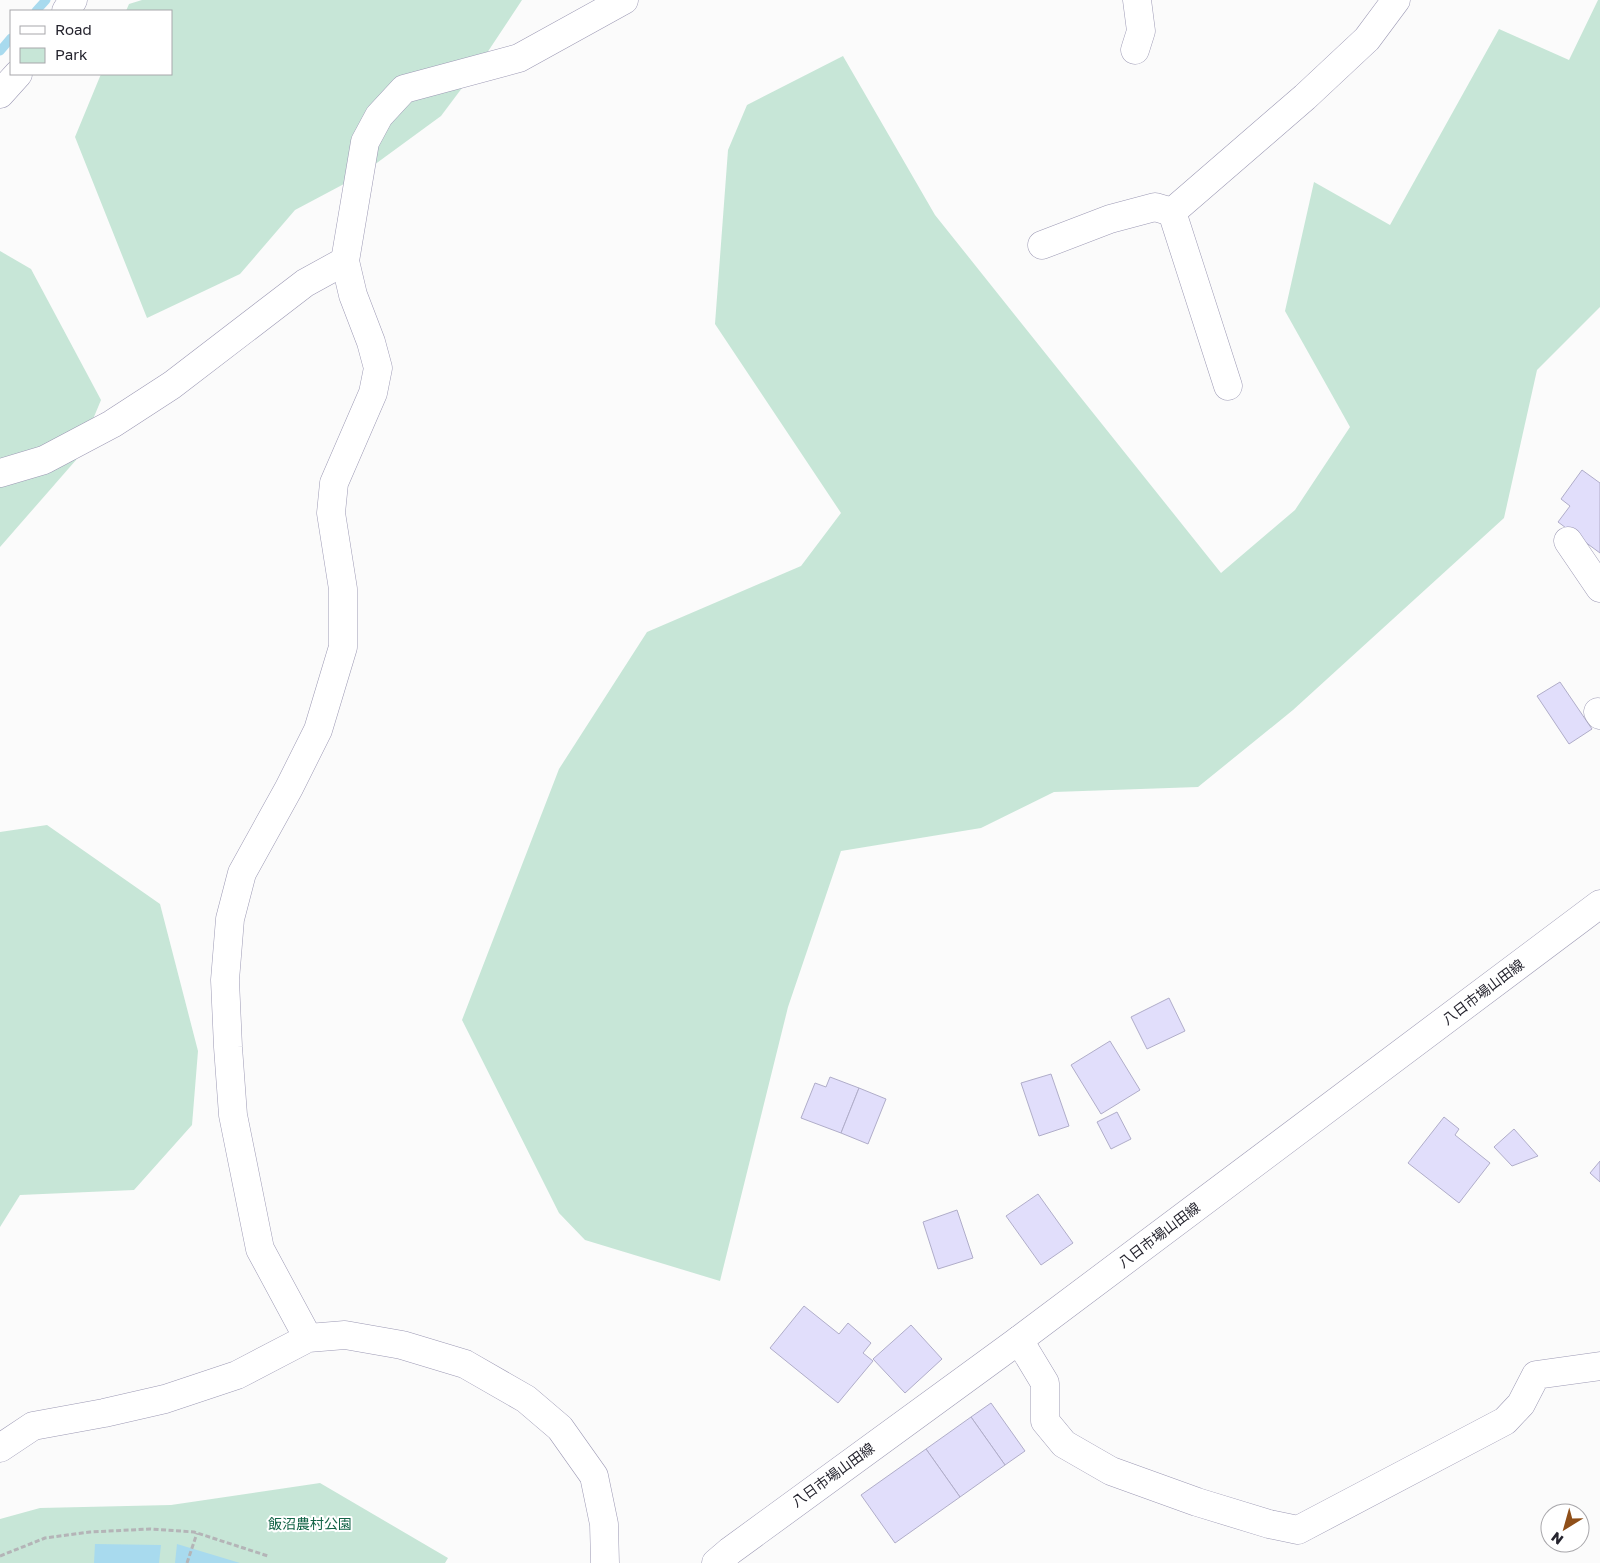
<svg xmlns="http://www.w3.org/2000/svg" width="1600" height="1563" font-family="'Golos Text','Noto Sans JP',sans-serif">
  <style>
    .green { fill: #c7e6d7 }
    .water { fill: #a8daee }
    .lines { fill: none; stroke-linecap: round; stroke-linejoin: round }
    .stream { stroke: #a8daee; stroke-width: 9 }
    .building { fill: #e1defb; stroke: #b0adc9 }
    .minor-casing { stroke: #9c99b4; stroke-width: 29 }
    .major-casing { stroke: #9c99b4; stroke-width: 29 }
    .path { stroke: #b4b4b7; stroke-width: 3; stroke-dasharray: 5 2.5; stroke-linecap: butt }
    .minor { stroke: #fff; stroke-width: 28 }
    .major { stroke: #fff; stroke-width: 28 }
    .labels { text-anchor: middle; stroke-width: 4; stroke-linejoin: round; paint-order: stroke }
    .street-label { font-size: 14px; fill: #25242e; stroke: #fff }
    .park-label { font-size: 14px; fill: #136447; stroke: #fff }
  </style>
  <rect width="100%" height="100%" fill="#fbfbfb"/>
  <g class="green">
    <polygon points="142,0 522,0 477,68 441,116 359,176 295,210 240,274 147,318 75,137 101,74 171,74 171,11 126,11 129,4"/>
    <polygon points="1598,0 1600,0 1600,307 1537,370 1504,518 1293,710 1198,787 1054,792 981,828 841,851 788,1007 720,1281 585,1240 559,1213 462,1020 559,769 647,632 801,566 841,513 715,324 728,150 747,105 843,56 935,215 1221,573 1295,510 1350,427 1285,311 1314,182 1390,225 1499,29 1569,60"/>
    <polygon points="0,251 31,269 101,400 76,460 0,547"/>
    <polygon points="47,825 160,904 198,1051 192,1125 134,1190 20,1195 0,1227 0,832"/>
    <polygon points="320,1483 448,1558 445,1563 0,1563 0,1519 40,1508 171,1505"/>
  </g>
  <g class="water">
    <polygon points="95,1544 161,1545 159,1563 94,1563"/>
    <polygon points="177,1544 240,1563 175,1563"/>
  </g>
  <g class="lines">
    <g class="stream">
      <polyline points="36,11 46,0"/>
      <polyline points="0,51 11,38"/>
    </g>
  </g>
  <g class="building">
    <polygon points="1582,470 1600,483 1600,553 1558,522 1570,506 1561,499"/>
    <polygon points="1560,682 1592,729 1569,744 1537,696"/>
    <polygon points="1169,998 1185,1031 1147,1049 1131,1017"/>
    <polygon points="1110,1041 1140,1090 1101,1114 1071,1065"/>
    <polygon points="1051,1074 1069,1126 1039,1136 1021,1083"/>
    <polygon points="830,1077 859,1088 841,1133 801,1118 815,1083 826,1087"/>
    <polygon points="859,1088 886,1099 868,1144 841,1133"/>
    <polygon points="1117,1112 1131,1139 1111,1149 1097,1122"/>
    <polygon points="1444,1117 1459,1129 1455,1135 1490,1163 1459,1203 1408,1163"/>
    <polygon points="1514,1129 1538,1156 1512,1166 1494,1147"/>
    <polygon points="1600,1161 1600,1182 1590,1173"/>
    <polygon points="1038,1194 1073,1243 1041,1265 1006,1216"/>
    <polygon points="957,1210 973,1258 938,1269 923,1222"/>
    <polygon points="804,1306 839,1334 848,1323 871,1343 863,1353 873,1361 838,1403 770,1348"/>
    <polygon points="911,1325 942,1359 905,1393 873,1359"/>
    <polygon points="991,1403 1025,1451 1005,1465 971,1417"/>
    <polygon points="971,1417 1005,1465 960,1497 926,1449"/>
    <polygon points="926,1449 960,1497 895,1543 861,1495"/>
  </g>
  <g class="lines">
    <g class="minor-casing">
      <g id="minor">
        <polyline points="66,11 73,0"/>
        <polyline points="1135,50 1141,31 1137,0"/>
        <polyline points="0,94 18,74"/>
        <polyline points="1172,212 1305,97 1367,39 1396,0"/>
        <polyline points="1042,245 1110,219 1155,207 1172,212 1228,386"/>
        <polyline points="0,473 44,460 112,424 172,385 305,283 345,261"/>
        <polyline points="1568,541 1600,588"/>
        <polyline points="1598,712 1600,715"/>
        <polyline points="308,1338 260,1249 233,1115 228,1047 225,980 230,919 242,873 289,788 318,730 343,647 343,589 331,513 334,483 373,393 378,368 371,342 353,295 345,261 365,142 379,116 404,89 519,58 624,0"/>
        <polyline points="1019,1340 1045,1383 1045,1421 1064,1444 1111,1471 1197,1502 1269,1524 1298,1530 1505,1421 1521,1404 1536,1375 1600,1366"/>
        <polyline points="0,1448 33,1426 104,1413 165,1399 237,1375 308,1338 345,1335 402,1345 465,1364 526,1399 560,1428 594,1476 604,1524 605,1563"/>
      </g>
    </g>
    <g class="major-casing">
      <polyline id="major" points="716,1563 730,1551 1019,1340 1600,904"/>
    </g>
    <g class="path">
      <polyline points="0,1556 45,1538 90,1532 150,1529 194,1532 268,1556"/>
      <polyline points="187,1563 197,1533"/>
    </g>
    <use href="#minor" class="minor"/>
    <use href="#major" class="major"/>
  </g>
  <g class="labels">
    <g class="street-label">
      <text transform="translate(1483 992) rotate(-37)" y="5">八日市場山田線</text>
      <text transform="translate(1159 1235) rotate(-37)" y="5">八日市場山田線</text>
      <text transform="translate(833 1475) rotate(-36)" y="5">八日市場山田線</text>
    </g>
    <g class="park-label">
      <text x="310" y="1529">飯沼農村公園</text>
    </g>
  </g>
  <rect x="10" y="10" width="162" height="65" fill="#ffffff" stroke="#a8a7ab"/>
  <rect x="20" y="26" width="25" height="8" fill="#ffffff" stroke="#a8a7ab"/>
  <text x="55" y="35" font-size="15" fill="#25242e">Road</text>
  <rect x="20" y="48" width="25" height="15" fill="#c7e6d7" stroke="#a8a7ab"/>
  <text x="55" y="60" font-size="15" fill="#25242e">Park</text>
  <g transform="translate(1565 1528) rotate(217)"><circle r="24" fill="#ffffff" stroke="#a8a7ab"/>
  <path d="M0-4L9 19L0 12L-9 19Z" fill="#8f4f19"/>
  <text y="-8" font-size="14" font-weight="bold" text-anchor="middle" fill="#25242e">N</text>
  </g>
</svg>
